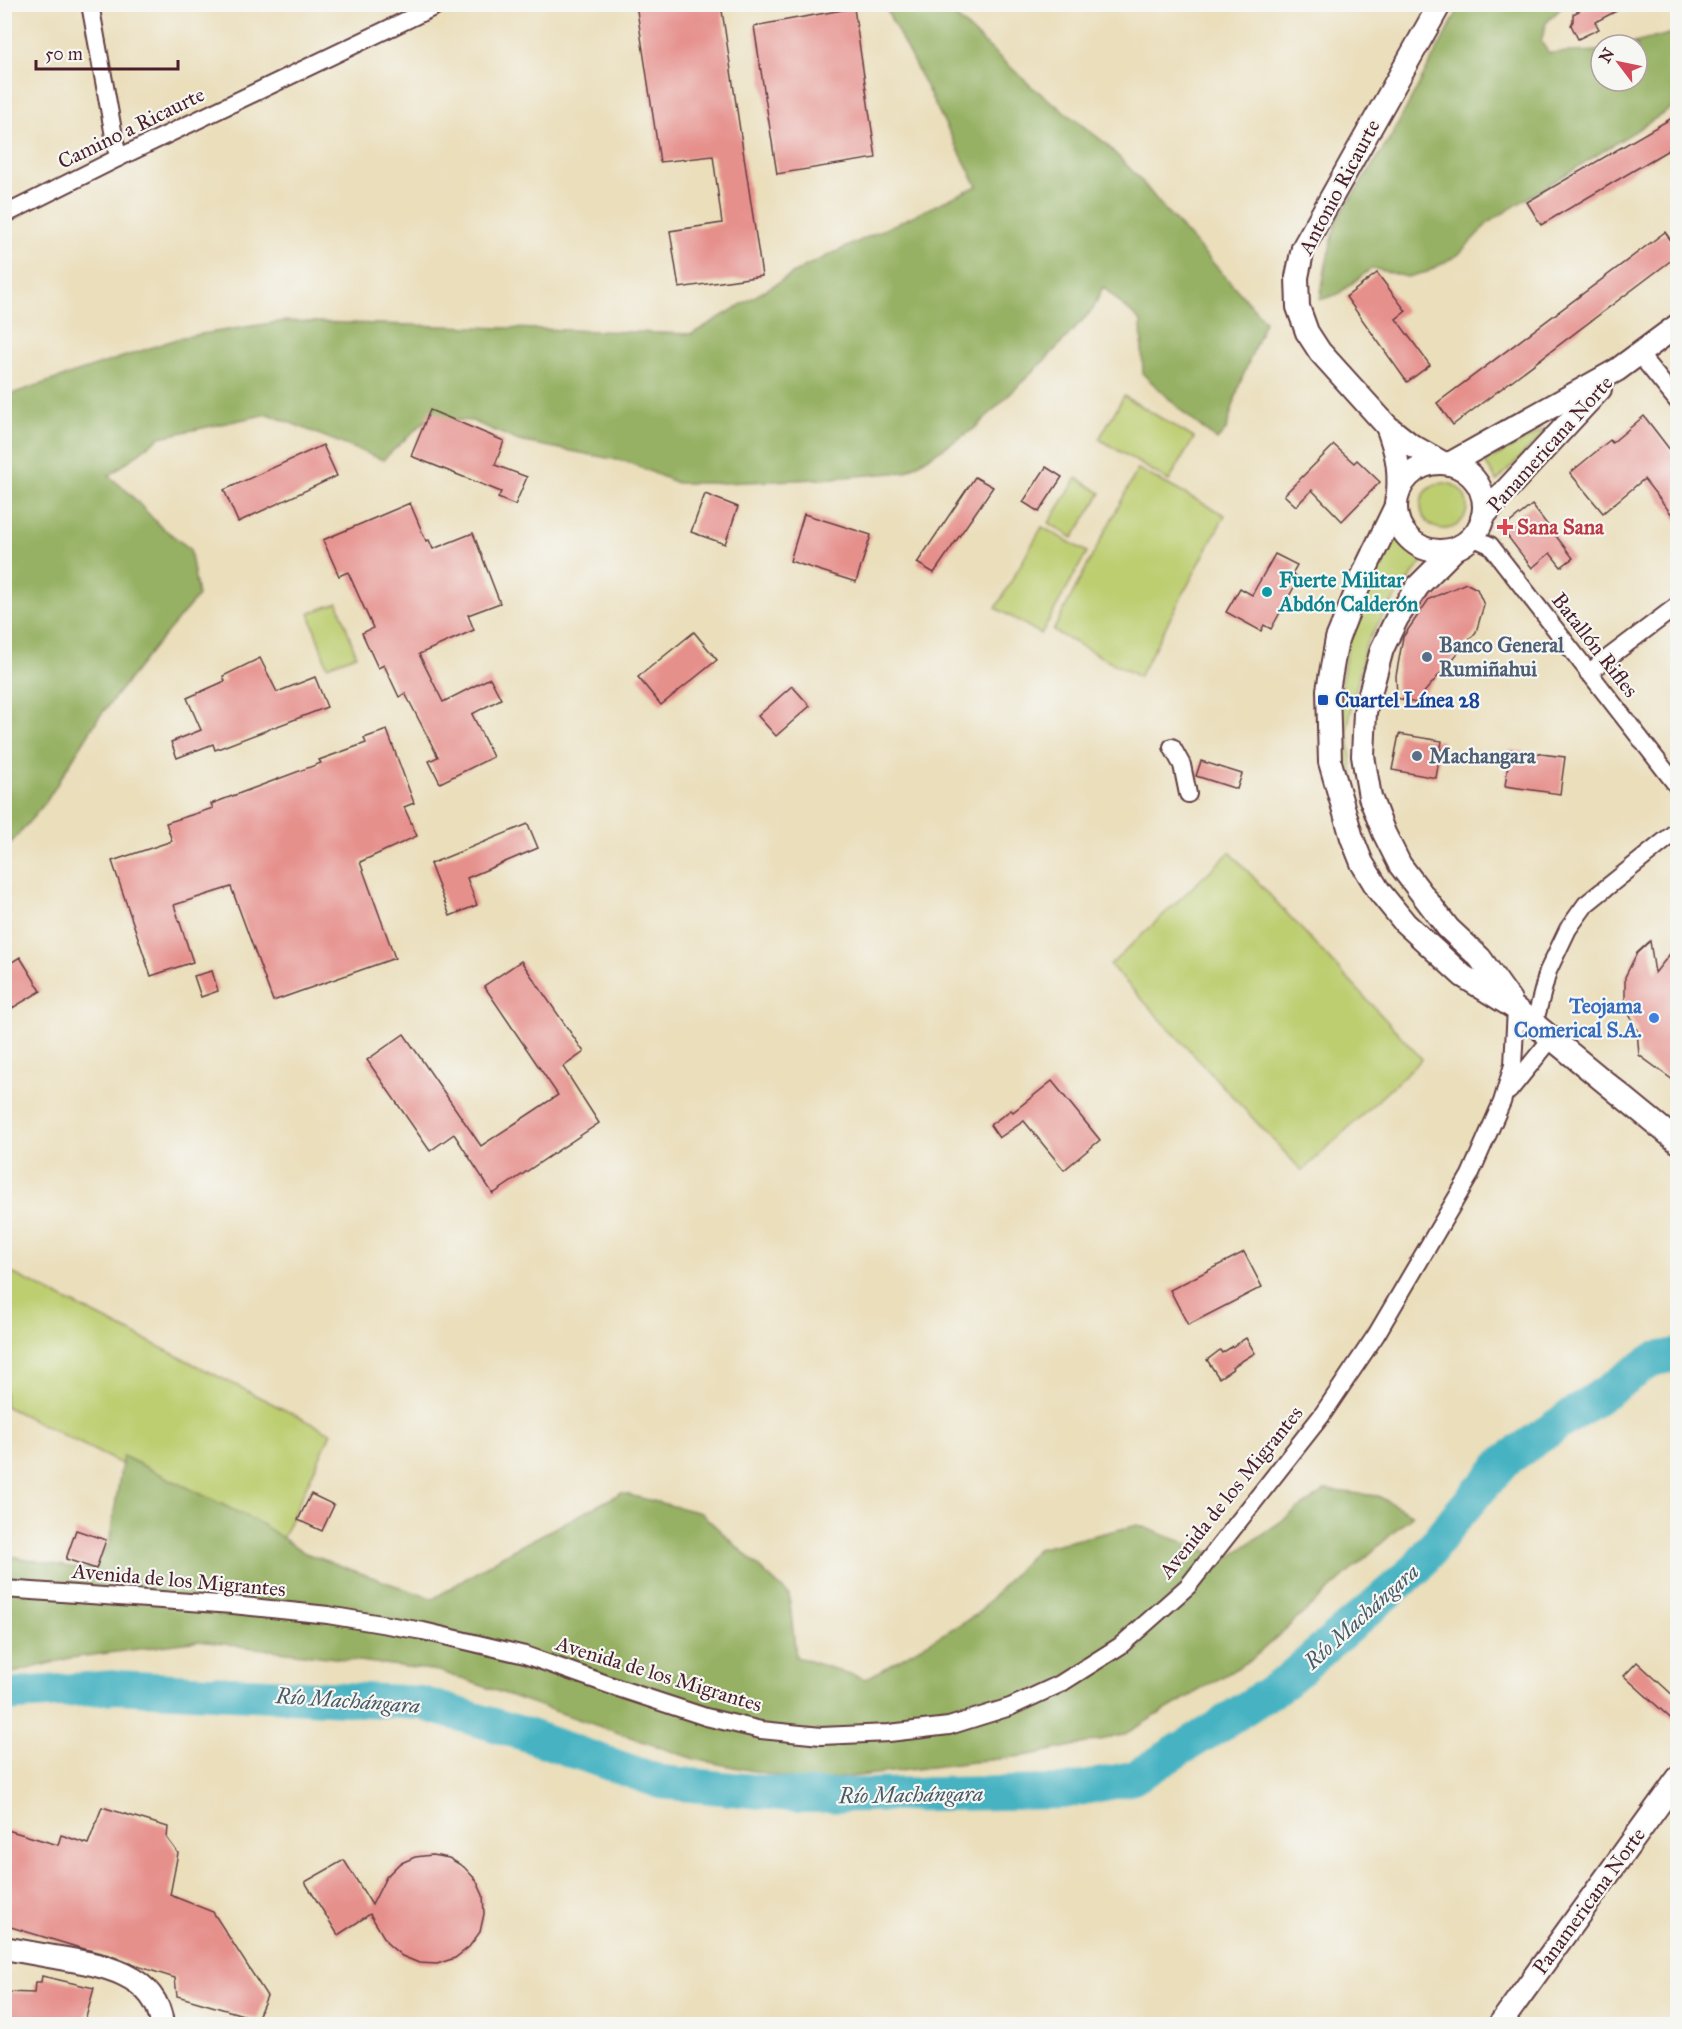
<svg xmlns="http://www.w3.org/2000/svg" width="1682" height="2029" font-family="'IM FELL Great Primer',serif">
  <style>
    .green { fill: #bdce71; stroke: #84764e; stroke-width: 1.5 }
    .forest { fill: #96b163; stroke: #706847; stroke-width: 1.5 }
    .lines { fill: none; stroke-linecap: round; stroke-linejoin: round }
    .river { stroke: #46b3c2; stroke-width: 34 }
    .building { fill: #e6908c }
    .street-casing { stroke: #623c41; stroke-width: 20 }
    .secondary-casing { stroke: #623c41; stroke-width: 26 }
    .street { stroke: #fff; stroke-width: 16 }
    .secondary { stroke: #fff; stroke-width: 22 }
    .health-dot { fill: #e0444e; stroke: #f6f6f2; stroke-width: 2 }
    .culture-dot { fill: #0f9aa8; stroke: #f6f6f2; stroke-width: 2 }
    .service-dot { fill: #5c6f8a; stroke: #f6f6f2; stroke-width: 2 }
    .transit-dot { fill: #1a4fb4; stroke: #f6f6f2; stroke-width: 2 }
    .shop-dot { fill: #3f7fe0; stroke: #f6f6f2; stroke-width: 2 }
    .labels { text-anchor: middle; stroke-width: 4.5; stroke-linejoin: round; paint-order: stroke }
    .street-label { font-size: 21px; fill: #4a1f2b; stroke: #f6f6f2 }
    .health-label { font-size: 21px; font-weight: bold; fill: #be3a42; stroke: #f6f6f2; text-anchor: start }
    .culture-label { font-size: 21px; font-weight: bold; fill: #0d838f; stroke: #f6f6f2; text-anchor: start }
    .service-label { font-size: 21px; font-weight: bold; fill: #4e5e75; stroke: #f6f6f2; text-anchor: start }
    .transit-label { font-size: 21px; font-weight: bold; fill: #164399; stroke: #f6f6f2; text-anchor: start }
    .shop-label { font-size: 21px; font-weight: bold; fill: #366cbe; stroke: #f6f6f2; text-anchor: end }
    .water-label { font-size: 22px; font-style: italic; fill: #485a67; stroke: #f6f6f2 }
  </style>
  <rect width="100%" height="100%" fill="#f6f6f2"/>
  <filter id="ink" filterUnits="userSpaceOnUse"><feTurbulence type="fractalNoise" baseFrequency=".0167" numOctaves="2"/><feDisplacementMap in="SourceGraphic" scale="12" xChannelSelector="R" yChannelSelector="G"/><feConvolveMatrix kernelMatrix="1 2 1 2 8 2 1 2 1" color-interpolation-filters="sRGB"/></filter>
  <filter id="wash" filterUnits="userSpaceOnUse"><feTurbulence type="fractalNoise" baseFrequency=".008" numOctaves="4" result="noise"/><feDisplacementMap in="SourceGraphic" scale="24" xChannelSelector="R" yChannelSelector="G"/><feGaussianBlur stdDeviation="1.35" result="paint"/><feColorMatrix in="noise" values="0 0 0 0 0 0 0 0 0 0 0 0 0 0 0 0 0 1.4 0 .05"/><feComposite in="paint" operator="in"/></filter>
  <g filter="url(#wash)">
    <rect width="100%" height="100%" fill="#eadebb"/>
    <g class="green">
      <polygon points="1124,396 1194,438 1169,481 1099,439"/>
      <polygon points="1551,426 1497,481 1485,462"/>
      <polygon points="1138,469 1225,515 1139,677 1053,631"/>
      <polygon points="1077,478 1101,493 1073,538 1049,523"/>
      <circle cx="1444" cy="506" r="23"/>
      <polygon points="1042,527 1087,552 1041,634 996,608"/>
      <path d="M1397,536L1425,558L1387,609L1366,644L1347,729L1353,773V789L1344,783C1335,729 1338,676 1354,623C1364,593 1381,564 1397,536Z"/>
      <polygon points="338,603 356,655 327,666 309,613"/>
      <polygon points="1230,852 1422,1059 1302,1171 1110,965"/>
      <polygon points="4,1269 331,1433 280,1543 5,1406"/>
    </g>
    <g class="forest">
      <polygon points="884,5 943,5 1031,86 1104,142 1140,179 1160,204 1265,321 1239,386 1226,430 1217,440 1185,414 1143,374 1141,322 1103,287 1093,309 1051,354 974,429 905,472 819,479 722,483 677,483 628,462 519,441 472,421 428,418 383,460 268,414 160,437 109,476 128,492 159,525 190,549 198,596 157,644 99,717 46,802 5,850 5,396 183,337 285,321 692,334 806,266 977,186"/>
      <polygon points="1461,5 1564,5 1546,23 1541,42 1549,53 1601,51 1601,81 1637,81 1637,45 1627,45 1677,32 1677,105 1489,222 1458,255 1427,272 1407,277 1372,268 1338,294 1320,300 1325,269 1337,219 1390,139"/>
      <polygon points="123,1456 260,1523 305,1553 433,1599 509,1552 621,1493 701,1513 789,1595 796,1657 866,1679 976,1615 1037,1549 1138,1525 1227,1559 1326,1490 1378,1496 1413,1515 1251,1660 1123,1735 1030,1755 809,1782 694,1759 439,1671 199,1641 70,1658 5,1675 5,1555 85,1570 109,1545"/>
    </g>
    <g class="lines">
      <polyline class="river" points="4,1695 116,1687 421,1703 521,1733 661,1782 802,1796 1063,1792 1133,1778 1217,1727 1284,1683 1418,1567 1456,1517 1506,1460 1654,1359 1678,1355"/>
    </g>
    <g id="blocks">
      <g class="building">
        <polygon points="636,4 721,4 762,276 679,288 670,231 722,223 713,156 660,162"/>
        <polygon points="1592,4 1630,4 1595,22 1599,29 1578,39 1571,25 1573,21 1573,14"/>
        <polygon points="854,8 876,158 777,174 754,26"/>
        <polygon points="1677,115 1677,145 1541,225 1527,202"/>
        <polygon points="1665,232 1677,249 1677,256 1453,425 1437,403"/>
        <polygon points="1377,273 1406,311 1396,319 1430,365 1407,382 1346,297"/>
        <polygon points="430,410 504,441 495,465 527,477 515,505 498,498 501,492 411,456"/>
        <polygon points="1644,416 1677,459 1677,521 1644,479 1603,513 1570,473 1610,440 1612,443"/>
        <polygon points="323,445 337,476 238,522 224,490"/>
        <polygon points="1334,445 1354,463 1357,460 1380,482 1342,521 1312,490 1296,506 1284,495"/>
        <polygon points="1046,467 1062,477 1039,512 1023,502"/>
        <polygon points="975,477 993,487 934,573 917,563"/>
        <polygon points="705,494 738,507 725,544 691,532"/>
        <polygon points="410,503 426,541 429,540 433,549 473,533 500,603 468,615 474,630 419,654 443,702 490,678 501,699 472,714 493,757 440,783 429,761 438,757 405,693 399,697 384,665 378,668 362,633 373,628 348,572 339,576 323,540"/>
        <polygon points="1532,505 1573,558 1561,567 1550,553 1532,568 1502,529"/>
        <polygon points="804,514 871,535 856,582 790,561"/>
        <polygon points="1275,554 1297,565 1292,574 1299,578 1271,629 1264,625 1261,631 1226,612 1240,588 1252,595"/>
        <polygon points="1466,583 1477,589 1484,605 1476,632 1415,703 1397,698 1396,676 1403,637 1429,599"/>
        <polygon points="694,632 717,660 661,705 638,677"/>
        <polygon points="260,658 277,692 315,677 327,707 215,750 213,744 177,758 171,742 201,730 187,698 225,681 223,676"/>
        <polygon points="792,686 810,706 776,736 758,716"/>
        <polygon points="387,730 414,803 404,807 417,836 360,862 395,958 273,1001 231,887 174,905 193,962 151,976 112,861 172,841 166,823 213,808 211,804 321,763 319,760 366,743 364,738"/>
        <polygon points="1399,734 1442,741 1436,778 1392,770"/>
        <polygon points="1510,750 1565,757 1560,794 1505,786"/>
        <polygon points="1201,761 1242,774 1237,789 1196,776"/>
        <polygon points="528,824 538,848 467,878 477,905 450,916 430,864"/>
        <polygon points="1650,941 1655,973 1677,945 1677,1083 1639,1055 1637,1030 1625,1006 1625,977 1637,953"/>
        <polygon points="20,957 41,991 4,1013 4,967"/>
        <polygon points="521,961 584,1052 563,1067 599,1123 493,1194 454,1134 430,1151 367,1060 404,1034 481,1146 558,1095 484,986"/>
        <polygon points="212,971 218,991 201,997 194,976"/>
        <polygon points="1052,1081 1100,1140 1064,1170 1024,1121 999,1138 990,1125 1011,1110 1013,1112"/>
        <polygon points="1244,1252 1262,1287 1188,1325 1170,1290"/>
        <polygon points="1246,1338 1255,1353 1232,1367 1233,1369 1219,1378 1207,1360 1220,1350 1222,1353"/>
        <polygon points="311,1494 334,1505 322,1531 298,1520"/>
        <polygon points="76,1530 106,1540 96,1569 66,1559"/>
        <polygon points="1637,1662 1677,1699 1677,1724 1624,1676"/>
        <polygon points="102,1807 168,1827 167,1838 178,1853 170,1895 213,1912 267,1996 257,2019 177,1996 175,1978 134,1965 109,1955 77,1947 4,1925 4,1829 58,1845 61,1835 88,1844"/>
        <polygon points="432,1855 449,1858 464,1867 476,1880 483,1895 484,1914 480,1932 469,1947 455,1958 437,1964 419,1963 402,1956 388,1944 370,1914 338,1935 305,1882 344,1860 372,1905 386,1877 399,1864 415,1857"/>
        <polygon points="42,1976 94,1988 84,2025 4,2025 4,1992 34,1993 35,1982 41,1982"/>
      </g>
    </g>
  </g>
  <g filter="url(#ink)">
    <use href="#blocks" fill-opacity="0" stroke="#623c41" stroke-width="1.5"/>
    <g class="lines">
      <g class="street-casing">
        <g id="street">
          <polyline points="90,4 118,158"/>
          <polyline points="4,215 118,158 440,4"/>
          <polyline points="1639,354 1678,402"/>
          <polyline points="1472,537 1490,545 1678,787"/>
          <polyline points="1588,673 1678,605"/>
          <polyline points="1172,747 1182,765 1188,794"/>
          <polyline points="1534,1025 1548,971 1568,929 1586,904 1678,830"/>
          <polyline points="1509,1091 1551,1039"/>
          <polyline points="4,1589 233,1605 328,1615 423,1631 525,1655 618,1688 706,1717 761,1730 821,1736 889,1733 949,1726 1010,1707 1060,1684 1120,1646 1188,1586 1322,1415 1376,1335 1470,1175 1502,1102 1513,1065 1516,1009"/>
        </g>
      </g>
      <g class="secondary-casing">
        <g id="secondary">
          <polyline points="1440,4 1303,248 1297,277 1298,307 1307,332 1320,352 1387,426 1411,445 1443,463"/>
          <path d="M1387,426C1396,451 1400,466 1398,493"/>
          <circle cx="1440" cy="507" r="44"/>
          <polyline points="1449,464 1617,370 1678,325"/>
          <polyline points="1396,506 1367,566 1337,639 1328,690 1330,762 1352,838 1362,863 1379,891 1405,923 1463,976 1516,1009 1678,1142"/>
          <polyline points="1482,518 1507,489 1600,389"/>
          <polyline points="1456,548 1418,586 1397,618 1382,649 1365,712 1363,756 1370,797 1384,833 1400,865 1448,928 1480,958 1510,1000"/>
          <path d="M4,1948C21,1951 38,1954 54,1957C97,1964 156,1972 162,2024"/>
          <polyline points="1500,2024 1678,1778"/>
        </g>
      </g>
      <use href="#street" class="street"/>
      <use href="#secondary" class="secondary"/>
    </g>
  </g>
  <path class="health-dot" d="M1502 518h6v6h6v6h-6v6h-6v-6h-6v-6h6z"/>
  <circle class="culture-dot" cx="1267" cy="592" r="6"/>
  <g class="service-dot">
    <circle cx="1427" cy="657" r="6"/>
    <circle cx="1417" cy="756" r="6"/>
  </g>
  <rect class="transit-dot" x="1317" y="694" width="12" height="12" rx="3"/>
  <circle class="shop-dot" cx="1654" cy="1018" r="6"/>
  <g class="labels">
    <g class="street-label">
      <text transform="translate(131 128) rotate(-26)" y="7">Camino a Ricaurte</text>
      <text transform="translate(1339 187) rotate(-62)" y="7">Antonio Ricaurte</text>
      <text transform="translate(1550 444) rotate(-48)" y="7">Panamericana Norte</text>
      <text transform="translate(1595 645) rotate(52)" y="7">Batallón Rifles</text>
      <text transform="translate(1231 1492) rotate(-51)" y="7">Avenida de los Migrantes</text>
      <text transform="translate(179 1580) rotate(5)" y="7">Avenida de los Migrantes</text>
      <text transform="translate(659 1674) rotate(17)" y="7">Avenida de los Migrantes</text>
      <text transform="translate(1589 1901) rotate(-54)" y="7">Panamericana Norte</text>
    </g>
    <g class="health-label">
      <text x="1517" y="534">Sana Sana</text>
    </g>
    <g class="culture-label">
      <text x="1279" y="587">Fuerte Militar<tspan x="1279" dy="24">Abdón Calderón</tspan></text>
    </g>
    <g class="service-label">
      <text x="1439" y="652">Banco General<tspan x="1439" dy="24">Rumiñahui</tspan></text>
      <text x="1429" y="763">Machangara</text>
    </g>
    <g class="transit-label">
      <text x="1335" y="707">Cuartel Línea 28</text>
    </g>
    <g class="shop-label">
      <text x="1642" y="1013">Teojama<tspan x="1642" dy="24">Comerical S.A.</tspan></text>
    </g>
    <g class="water-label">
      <text transform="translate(1361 1616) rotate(-42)" y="8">Río Machángara</text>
      <text transform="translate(348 1700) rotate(4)" y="8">Río Machángara</text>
      <text transform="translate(911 1794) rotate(-1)" y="8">Río Machángara</text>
    </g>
  </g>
  <rect width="1682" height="2029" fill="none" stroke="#f6f6f2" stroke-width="24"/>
  <g transform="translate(1619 63) rotate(302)"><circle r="28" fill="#f6f6f2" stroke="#b1a0a2" stroke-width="1.5"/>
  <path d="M0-4.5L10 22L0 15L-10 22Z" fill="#d1495b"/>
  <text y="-9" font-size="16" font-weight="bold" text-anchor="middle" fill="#4a1f2b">N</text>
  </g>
  <path d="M36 60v9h142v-9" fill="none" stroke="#4a1f2b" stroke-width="3"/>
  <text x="45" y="60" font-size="18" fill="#4a1f2b" stroke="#f6f6f2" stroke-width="4.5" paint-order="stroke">50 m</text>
</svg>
